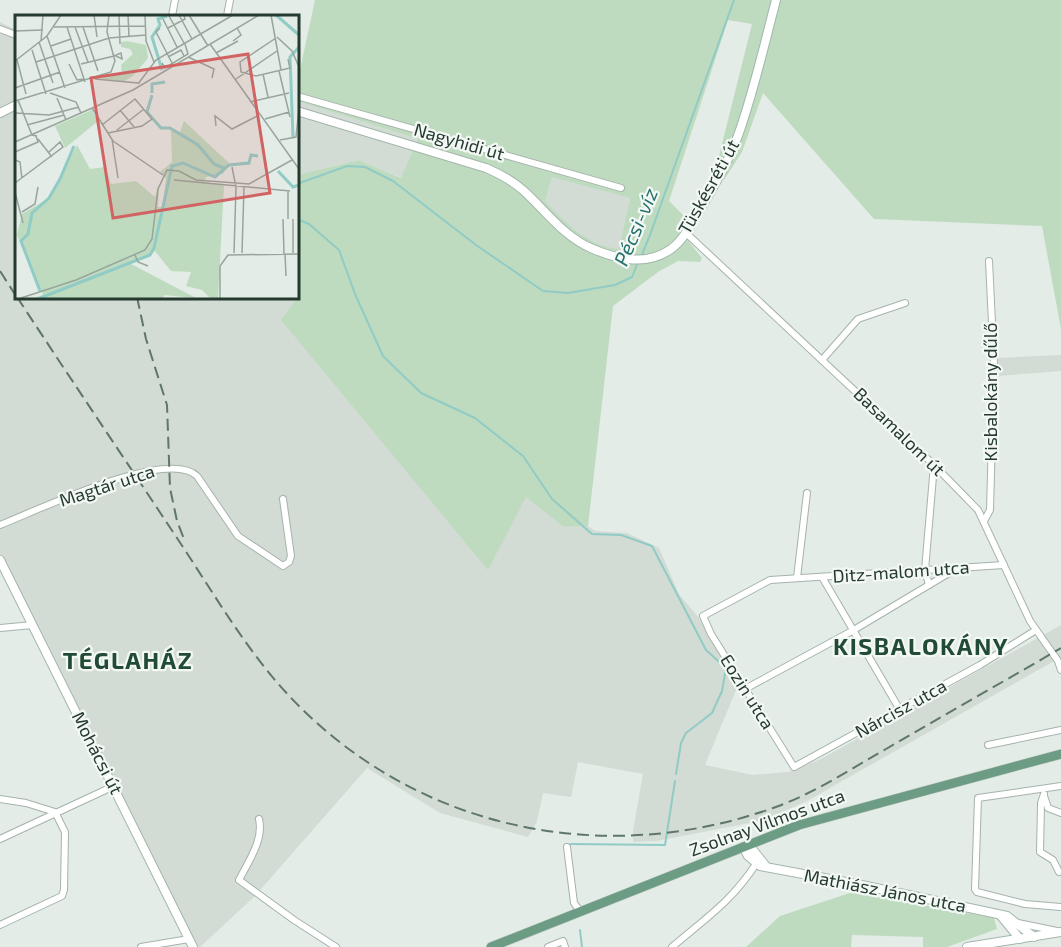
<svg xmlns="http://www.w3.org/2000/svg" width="1061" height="947" font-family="'Exo 2',sans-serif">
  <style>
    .built { fill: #d2dbd4 }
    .green { fill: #bedbbf; fill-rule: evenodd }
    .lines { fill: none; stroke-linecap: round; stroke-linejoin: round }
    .stream { stroke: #91cbc5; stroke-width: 2 }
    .street-casing { stroke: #a6b3ab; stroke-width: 8 }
    .secondary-casing { stroke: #a3b6ab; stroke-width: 10 }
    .primary-casing { stroke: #c2c8c5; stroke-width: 10 }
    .street { stroke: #fff; stroke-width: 6 }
    .secondary { stroke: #fff; stroke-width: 8 }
    .primary { stroke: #6c9d84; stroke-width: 9 }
    .rail { stroke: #5f776a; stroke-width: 2; stroke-dasharray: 12 6; stroke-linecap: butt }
    .labels { text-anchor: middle; stroke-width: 4.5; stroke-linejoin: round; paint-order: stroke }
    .street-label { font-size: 18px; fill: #253b2f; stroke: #f3f8f5 }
    .water-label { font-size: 20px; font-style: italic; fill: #24716b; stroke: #f3f8f5 }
    .district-label { font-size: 24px; font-weight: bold; letter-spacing: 1.5px; fill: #224b37; stroke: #f3f8f5 }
    .inset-river { fill: none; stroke: #91cbc5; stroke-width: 3 }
    .inset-road { fill: none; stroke: #97a59d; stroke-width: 1.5 }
    .view { fill: #d16463; fill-opacity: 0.15; stroke: #d16463; stroke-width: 3 }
    .inset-edge { fill: none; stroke: #253b2f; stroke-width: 3 }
  </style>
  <rect width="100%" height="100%" fill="#e3ece6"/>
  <g class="built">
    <polygon points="0,22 16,30 16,297 294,297 488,569 526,496 564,527 588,526 595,531 627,533 659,548 679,594 699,618 738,685 705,765 753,775 788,772 821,759 1061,625 1061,657 807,801 764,820 657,841 633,842 633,831 643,774 578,762 571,797 543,793 537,821 528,837 440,813 367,768 254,897 200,947 191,947 0,568"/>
    <polygon points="297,101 418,139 402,178 359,160 297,175"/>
    <polygon points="552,176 630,198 619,249 610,248 586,238 560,218 545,201"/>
    <polygon points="1061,355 1061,371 998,376 997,358"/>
  </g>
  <g class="green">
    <path d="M315,0H1061V329L1042,226L874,219L763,93L742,152L724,180L717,164L752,24L728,20L669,201L684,216L676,226L702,258L700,262L678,261L658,272L613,306L588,526L564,527L526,497L488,570L281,320L296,300L294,297H297V175L359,160L401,178L418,139L297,101V84ZM552,177L630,198L619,249C589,246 565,223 545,201Z"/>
    <polygon points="853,892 994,918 997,929 947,947 923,947 923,937 852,935 851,947 746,947 780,916"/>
  </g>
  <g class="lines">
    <g class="stream">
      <polyline points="297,184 347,166 365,167 393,181 476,245 543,291 568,293 615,285 632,277 638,262"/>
      <polyline points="297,219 309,224 339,250 355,294 383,356 421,393 475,418 523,456 552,499 592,534 621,535 652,546 706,650 726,668 722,691 712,713 686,733 681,743 676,774"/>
      <polyline points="641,257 650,235 734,0"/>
      <polyline points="571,844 665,845 675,781"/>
      <polyline points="580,930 582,947"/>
    </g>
    <g class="street-casing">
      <g id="street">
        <polyline points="172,16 175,0"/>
        <polyline points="227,16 230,0"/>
        <polyline points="0,29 16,35"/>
        <polyline points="297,96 621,188"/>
        <polyline points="686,233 934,465 978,510 1030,621 1058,661 1061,670"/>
        <polyline points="822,360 858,319 905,303"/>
        <polyline points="984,521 990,510 994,364 989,261"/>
        <path d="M0,525C36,511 168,447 197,476L238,536L283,566L289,562L291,556L283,499"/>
        <polyline points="1004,565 770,580 703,616 711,634 794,767 980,665 1036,630"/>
        <polyline points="822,577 900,710"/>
        <polyline points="797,578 807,493"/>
        <polyline points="929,585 925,570 934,465"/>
        <polyline points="0,628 33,625"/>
        <polyline points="745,689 852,631 954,570"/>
        <polyline points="988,745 1061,730"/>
        <polyline points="1061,786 978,798 975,889 977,892 1025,904 1061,907"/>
        <polyline points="1044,794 1041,803 1040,852 1053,860 1059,872"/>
        <polyline points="1044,796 1048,808 1061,813"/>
        <polyline points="0,799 26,803 55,812 65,832 64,890 62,896 0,925"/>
        <path d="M259,819C264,840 248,862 239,880L294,920L336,947"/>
        <polyline points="0,839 114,786"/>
        <polyline points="567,847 574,903 580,911"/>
        <polyline points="1018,923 1057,931"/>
        <polyline points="141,947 189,939"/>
        <polyline points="548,947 563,941 565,947"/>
        <path d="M672,947C706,918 731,902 756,864"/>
      </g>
    </g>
    <g class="secondary-casing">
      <g id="secondary">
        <path d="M297,111L486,168C500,174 513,181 524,191C547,212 564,237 593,249C619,260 647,266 671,249C682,241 689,228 696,216C713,189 731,158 741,127C755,86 765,42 776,0"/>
        <polyline points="0,113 16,105"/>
        <polyline points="0,560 193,947"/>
        <polyline points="749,845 765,865"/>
        <polyline points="743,847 748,856 760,866 857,884 1007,916 1034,937"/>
        <polyline points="1001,916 1020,939"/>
        <polyline points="967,947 1061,932"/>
      </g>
    </g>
    <g class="primary-casing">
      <polyline id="primary" points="491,947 799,825 1061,754"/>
    </g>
    <use href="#street" class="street"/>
    <use href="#secondary" class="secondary"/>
    <use href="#primary" class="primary"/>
    <g class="rail">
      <polyline points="0,271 16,296"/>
      <path d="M17,297C70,378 124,458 177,538C217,598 252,661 304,711C430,833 610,866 773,808C813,794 849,770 886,749C944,715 1003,682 1061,648"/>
      <polyline points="137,297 146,339 167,405 170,488 177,521 184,539"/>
    </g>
  </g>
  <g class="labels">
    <g class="street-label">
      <text transform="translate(459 142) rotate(16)" y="6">Nagyhidi út</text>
      <text transform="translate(709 187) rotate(-61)" y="6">Tüskésréti út</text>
      <text transform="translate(991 392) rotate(-90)" y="6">Kisbalokány dűlő</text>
      <text transform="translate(899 432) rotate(44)" y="6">Basamalom út</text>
      <text transform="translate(107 486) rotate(-18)" y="6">Magtár utca</text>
      <text transform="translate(901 572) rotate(-4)" y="6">Ditz-malom utca</text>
      <text transform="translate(747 692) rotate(58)" y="6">Eozin utca</text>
      <text transform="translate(901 709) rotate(-29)" y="6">Nárcisz utca</text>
      <text transform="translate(97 753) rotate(63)" y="6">Mohácsi út</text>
      <text transform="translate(767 823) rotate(-20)" y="6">Zsolnay Vilmos utca</text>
      <text transform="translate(885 891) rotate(11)" y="6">Mathiász János utca</text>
    </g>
    <g class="water-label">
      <text transform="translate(636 227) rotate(-67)" y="7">Pécsi-víz</text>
    </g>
    <g class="district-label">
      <text x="921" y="655">KISBALOKÁNY</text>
      <text x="128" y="669">TÉGLAHÁZ</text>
    </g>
  </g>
  <g transform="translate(15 15)">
    <rect width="284" height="284" fill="#e3ece6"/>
    <path d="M112,26L131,30L133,43L118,61L108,67L86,64L96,59L107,60L106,50L118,39L115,34L106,32V27ZM77,95L83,106L50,133L40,111ZM169,106L214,148L208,159L191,162L190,167L209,170L203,283H195L187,275L171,271L176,257L156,256L140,236L116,249L181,283L149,280L148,283H18L28,280L2,220L7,199L34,183L62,130L75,154L90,152L96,169L121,166L140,182L144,169L143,192H147L151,164L145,157L157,147L156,114L165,117Z" fill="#bedbbf"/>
    <path class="inset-river" d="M261,0L284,20M147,55L137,22L145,10L143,4L152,1M137,78V69L150,67M137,80L132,97L146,113H155L183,130L199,149L211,154M278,122L275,42L284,32M263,156L278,172L284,170M25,276L6,226L13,219L17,198L34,183L45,164L59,131M25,283L135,240L139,233L157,151L168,148L200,162L214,150L234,148L236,140L243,141"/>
    <path class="inset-road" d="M79,0L82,22M104,0L105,29M113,0L114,21M130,0L131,26L139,47M164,0L177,24M174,0L193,31M256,0L266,55M154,1L169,28M148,4L162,32M39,12L130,11M52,12L70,67M60,12L73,47M68,12L83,56M145,13L141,17L157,48M153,13L170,4L169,0M0,16L28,15M32,21L50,73M262,22L277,36L284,52M261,23L225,47L226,57L241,61L275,53L273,44M26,26L28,0M218,26L226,20L222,13M24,27L38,68M195,29L284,154M36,31L56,24M17,35L31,79M201,38L223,26M99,40L107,44L106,38L101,40M153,42L166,35L169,41M173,42L199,54L197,63M2,45L11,79M0,46L32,21L46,0M21,47L94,23L131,20M147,48L150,53L173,39L170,29M54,49L62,65L69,64M66,49L99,41M264,56L275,102M248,59L253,82M80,64L123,68M221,64L262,36M123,69L141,45L218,0M0,73L45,57M35,78L61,87L66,98M42,83L51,105M3,85L17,120L22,121M0,86L96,57L100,46L92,17L94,0M235,87L274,78M77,93L98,126L148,160M105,95L119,112M0,98L34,100L64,92M250,104L274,97M12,110L49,100M87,110L120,84L137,104L127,111L93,118M201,111L200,101L217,114L244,100M102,115L129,94M23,124L37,142M97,124L103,163M265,125L281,122L284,92M0,127L118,75L244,0M0,137L23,127L21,121M0,145L5,147L7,164M217,152L221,172L219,238M159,165L275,176M0,168L48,132L45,127L34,137M0,177L8,208M7,197L20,189L23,172M268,204L269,239M273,204V176M278,204V238M227,238L229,171M270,239L271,261M120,240L123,247L133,251M6,283L61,265L130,235L137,224L143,174L152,155L164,156L181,165L234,169L277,145M205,283V251L213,240L284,239"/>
    <path class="view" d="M233,39L255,178L98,203L76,63Z"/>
    <rect width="284" height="284" class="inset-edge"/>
  </g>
</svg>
